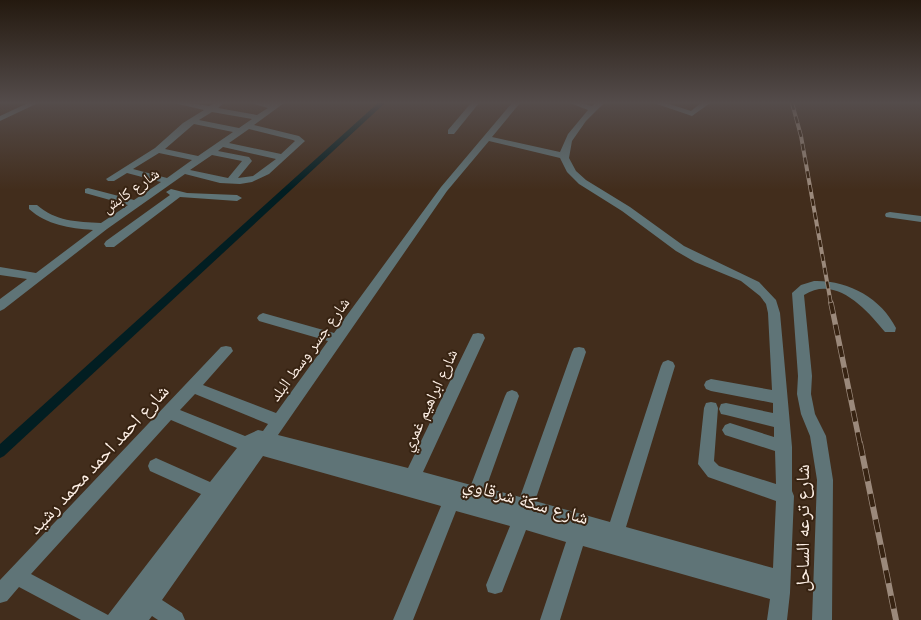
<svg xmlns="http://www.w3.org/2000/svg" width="921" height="620" font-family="'Nunito Sans','Noto Naskh Arabic',sans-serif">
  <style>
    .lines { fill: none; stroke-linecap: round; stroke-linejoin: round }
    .canal { fill: #021e22; fill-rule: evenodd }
    .minor { fill: #5f7477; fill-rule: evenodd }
    .rail-far2-casing { stroke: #9b897b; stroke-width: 4 }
    .rail-far1-casing { stroke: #9b897b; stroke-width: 5.5 }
    .rail-casing { stroke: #9b897b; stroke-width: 6 }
    .rail-far2 { stroke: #372312; stroke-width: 2.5; stroke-dasharray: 7; stroke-linecap: butt }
    .rail-far1 { stroke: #372312; stroke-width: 4; stroke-dasharray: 11; stroke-linecap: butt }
    .rail { stroke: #372312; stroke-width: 4.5; stroke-dasharray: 13; stroke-linecap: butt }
    .labels { text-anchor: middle; stroke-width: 4; stroke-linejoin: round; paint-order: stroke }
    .street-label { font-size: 16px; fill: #fef0e6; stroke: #372312 }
    .near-street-label { font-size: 19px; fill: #fef0e6; stroke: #372312 }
  </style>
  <rect width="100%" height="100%" fill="#422d1c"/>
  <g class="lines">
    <polygon class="canal" points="378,103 385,103 4,456 0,458 0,444"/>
    <g class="minor">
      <polygon points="28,103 38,103 0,121 0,116"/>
      <path d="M174,103H190L209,106L215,103H224L218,108L257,115L268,108L251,103H284L254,125L299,136L305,141L269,174L252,182L240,184L220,183L185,174L107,229L4,309L0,311V299L27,279L0,275V267L36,273L93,230C69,228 47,225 29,209V205H37C55,221 77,222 101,223L128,205L85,193V189L88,188L134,200L161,182L127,173L114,181H108L106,179L155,148L183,123L204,110ZM212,112L252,119L239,128L199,120ZM194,124L233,132L198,156L165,149ZM249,129L293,140L295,141L281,154L229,143ZM223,147L276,159L253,176L238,178L252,161L249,157L218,151ZM159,153L192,160L167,178L133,169ZM212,155L242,161L228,178L190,170Z"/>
      <polygon points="471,103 479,103 454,134 448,134 448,130"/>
      <path d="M512,103H520L492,137L560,152L568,134L588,110L570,103H582L592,106L595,103H604L586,121L572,141L569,158L576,171L586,180L630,207L684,246L759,282L776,300L780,313L792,447V491L794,496L790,593L787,620H767L770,599L583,546L560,620H540L566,542L526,530L502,592L495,594L488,592L486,585L510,526L456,511L413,620H393L441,506L263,456L162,600L182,613L185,620H158L152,616L149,620H81L19,587L7,601L0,603V580L221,347L226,346L231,347L233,351L203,385L276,413L328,341L259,321L257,318L259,315L263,313L334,333L441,187ZM489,141L560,158L567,172L579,184L622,211L676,251L695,262L741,281L760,296L766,304L768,313L772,390L711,379L706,381L704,385L706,389L711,391L773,403V413L726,403L721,404L719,409L721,414L726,415L774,427V437L730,423L725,425L722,430L725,435L775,451L776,484L719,466L714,461L718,408L716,403L711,402L706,403L704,408L698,464L708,477L776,501L773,568L626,527L675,366L673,362L668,360L663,362L661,366L610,522L535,501L586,352L584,348L579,347L574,348L572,352L520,497L486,488L519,396L517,392L512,390L507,392L505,396L471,485L423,472L485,338L483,334L478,333L473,334L471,338L408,468L278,435L447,191ZM195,394L268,424L263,431L258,430L245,436L180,410ZM171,420L237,448L210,482L156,458L150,461L148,466L150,471L201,494L108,615L31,574Z"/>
      <polygon points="654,103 666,103 691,111 701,103 710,103 692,116"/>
      <polygon points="171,189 187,193 237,195 242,198 237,201 180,197 114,247 106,247 104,244 106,241 170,195 166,192"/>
      <polygon points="890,212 921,216 921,222 886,217 885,215 886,213"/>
      <path d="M814,281C848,280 881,298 896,328L895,332H885C867,310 836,274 804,295L812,376L811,394L815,414L826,436L833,480L832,620H812L817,480L810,436L801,414L797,394L798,376L792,293L801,285Z"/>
    </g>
    <g class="rail-far2-casing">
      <polyline id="rail-far2" points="792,103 801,136 831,304"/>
    </g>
    <g class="rail-far1-casing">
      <polyline id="rail-far1" points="831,303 860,444"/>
    </g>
    <g class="rail-casing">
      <polyline id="rail" points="860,443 896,620"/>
    </g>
    <use href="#rail-far2" class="rail-far2"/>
    <use href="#rail-far1" class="rail-far1"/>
    <use href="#rail" class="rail"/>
  </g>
  <linearGradient id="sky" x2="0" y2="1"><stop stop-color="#24190f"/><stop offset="0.54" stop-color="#544c4b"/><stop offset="1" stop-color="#544c4b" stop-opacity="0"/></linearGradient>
  <rect width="921" height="190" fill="url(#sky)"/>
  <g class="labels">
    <g class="street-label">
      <text transform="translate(130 190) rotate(-35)" y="6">شارع كابش</text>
      <text transform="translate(309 349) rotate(-54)" y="6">شارع جسر وسط البلد</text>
      <text transform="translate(429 400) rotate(-65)" y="6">شارع ابراهيم غمري</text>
    </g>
    <g class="near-street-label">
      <text transform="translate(98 459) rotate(-47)" y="7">شارع احمد احمد محمد رشيد</text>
      <text transform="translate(526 500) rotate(16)" y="7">شارع سكة شرقاوي</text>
      <text transform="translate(802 528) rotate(-90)" y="7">شارع ترعه الساحل</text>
    </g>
  </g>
</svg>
